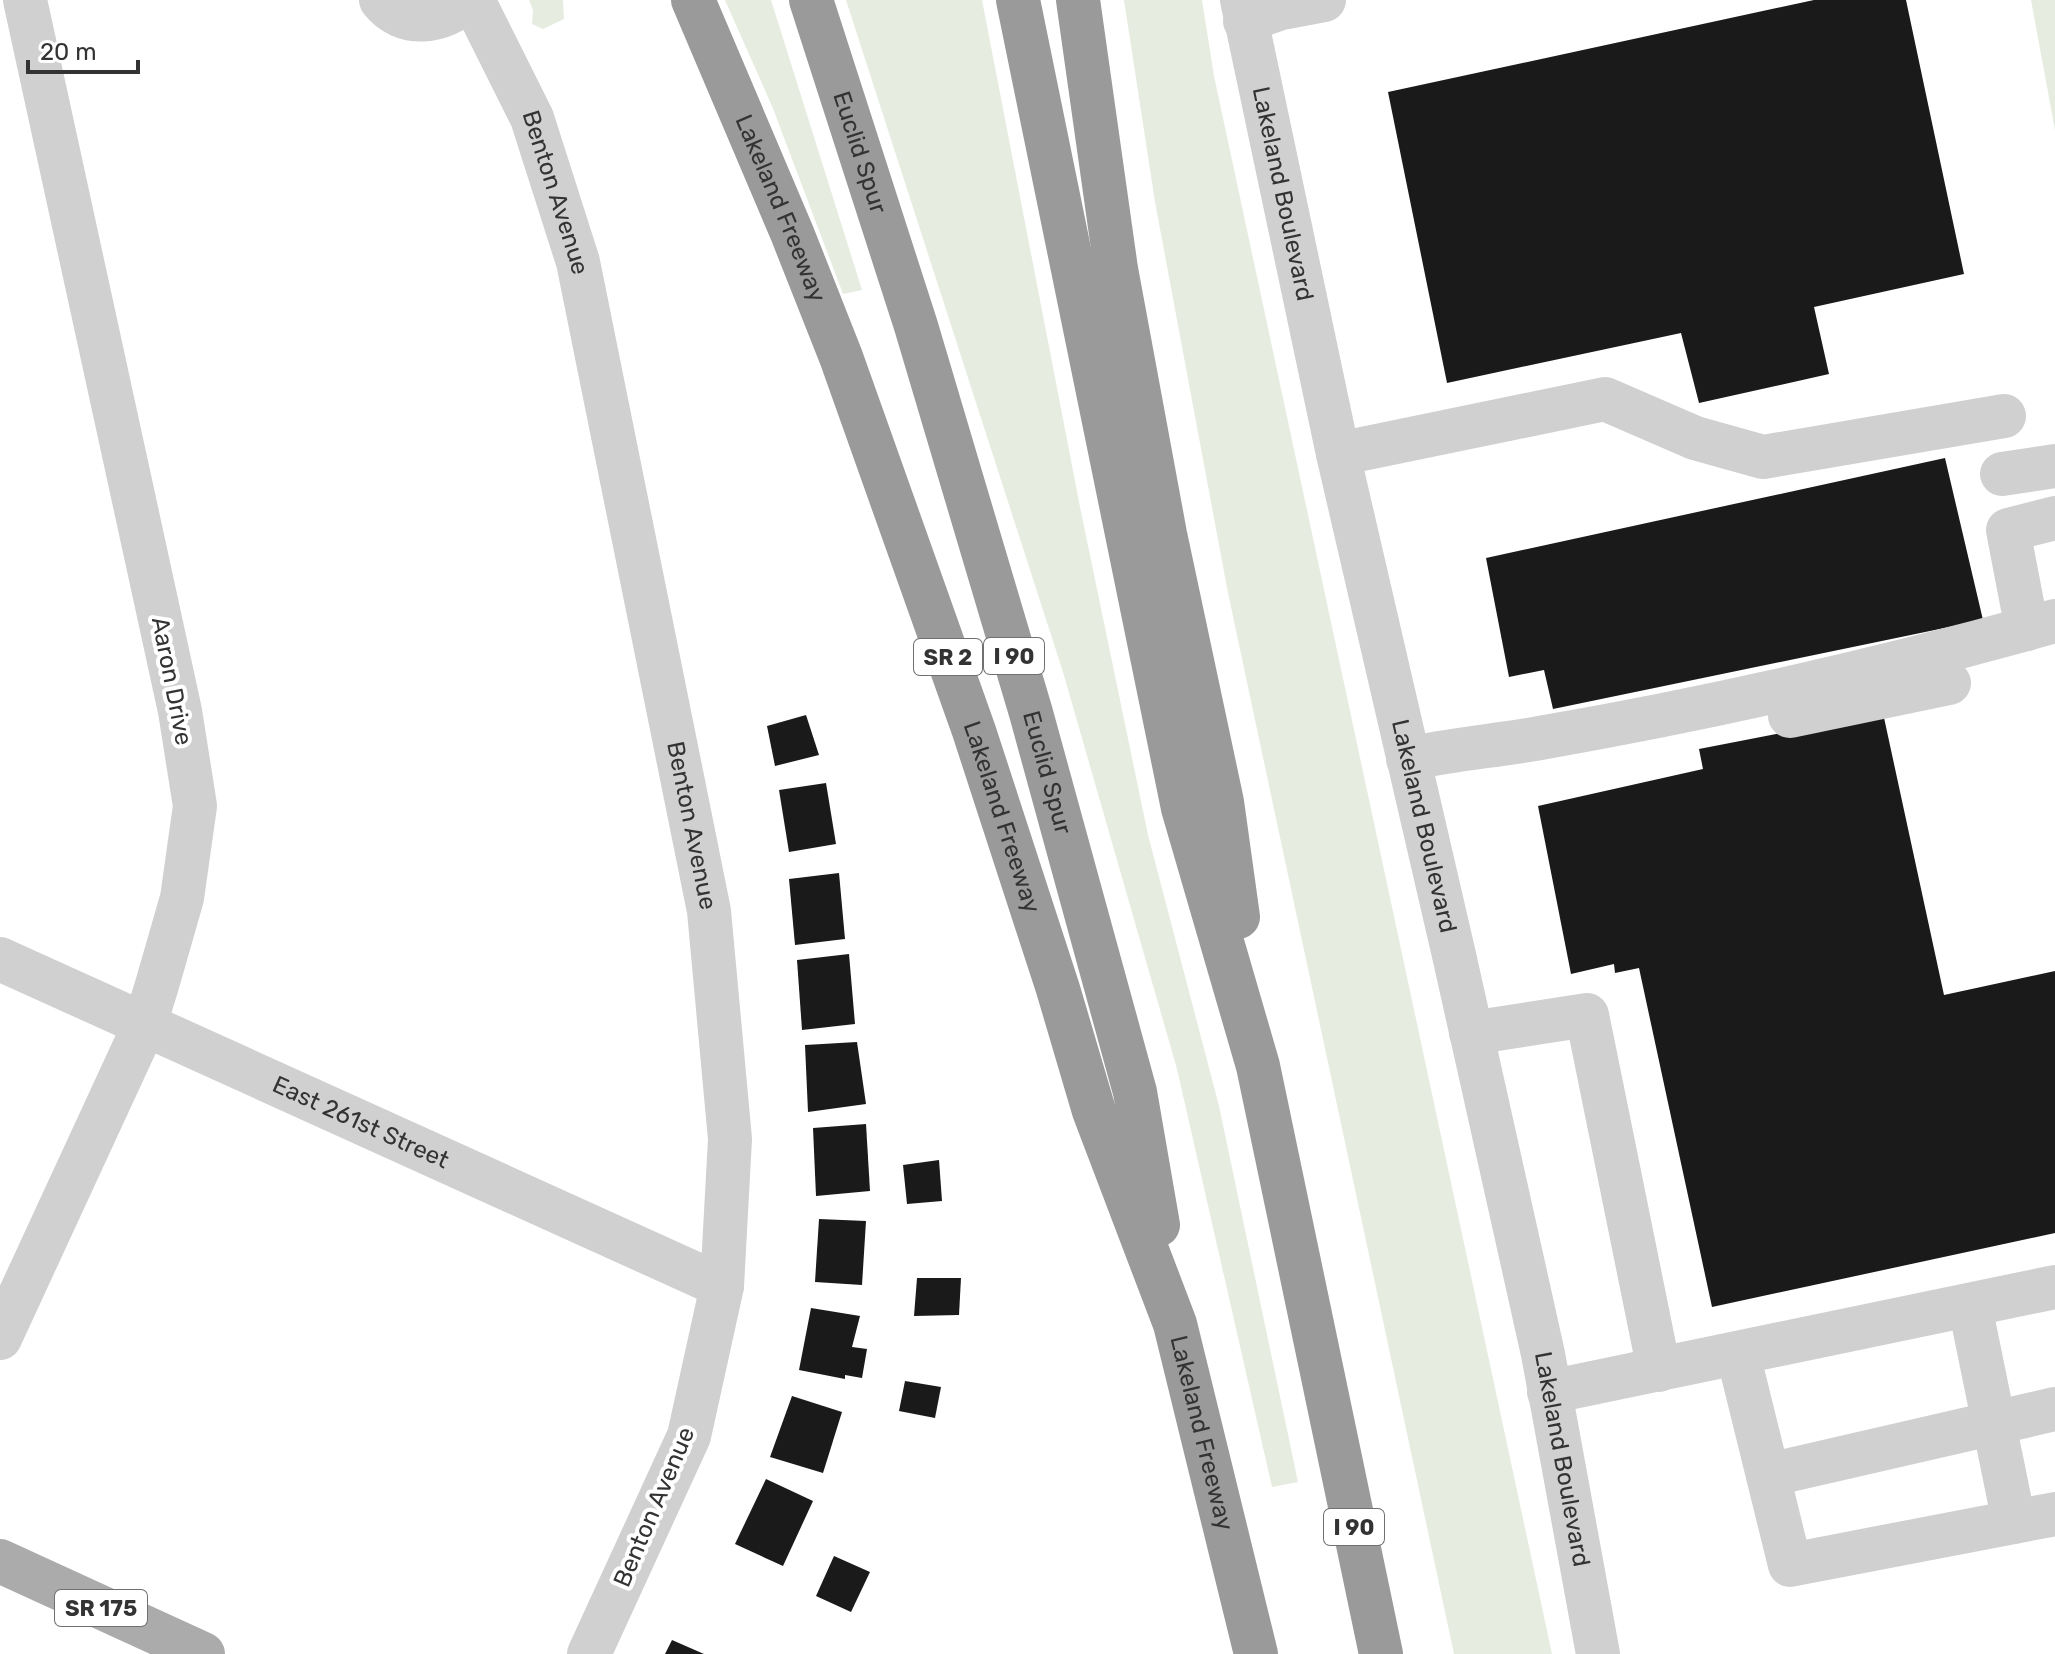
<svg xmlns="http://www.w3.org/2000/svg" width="2055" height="1654" font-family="Rubik,sans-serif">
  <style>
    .green { fill: #e6ecdf }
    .building { fill: #1a1a1a }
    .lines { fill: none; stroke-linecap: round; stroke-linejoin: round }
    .minor { stroke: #d0d0d0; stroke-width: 44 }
    .major { stroke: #ababab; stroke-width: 44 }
    .highway { stroke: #9a9a9a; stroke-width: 44 }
    .labels { text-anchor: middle; stroke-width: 8; stroke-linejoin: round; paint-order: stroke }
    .shield { fill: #fff; stroke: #707070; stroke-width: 2 }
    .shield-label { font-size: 22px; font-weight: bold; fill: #333 }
    .street-label { font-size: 24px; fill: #333; stroke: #fff }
  </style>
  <rect width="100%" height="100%" fill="#fff"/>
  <g class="green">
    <polygon points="529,0 563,0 564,19 543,29 532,24 533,10"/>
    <polygon points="725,0 771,0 862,290 843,294 772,106"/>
    <polygon points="846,0 982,0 1080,507 1148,835 1219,1106 1298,1482 1272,1487 1177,1069 1063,672"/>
    <polygon points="1124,0 1202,0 1214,76 1552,1654 1454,1654 1228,593 1155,202"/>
    <polygon points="2031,0 2055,0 2055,130"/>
  </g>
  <g class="building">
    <polygon points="1814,0 1906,0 1964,274 1814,307 1829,374 1699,403 1681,333 1447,383 1388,92"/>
    <polygon points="1945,458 1983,620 1553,709 1544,670 1509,677 1486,558"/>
    <polygon points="1883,713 1944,995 2055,971 2055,1233 1712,1307 1639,968 1615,973 1614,964 1571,974 1538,806 1703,769 1699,749"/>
    <polygon points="806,715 819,755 775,766 767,726"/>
    <polygon points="826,783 836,844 789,852 779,790"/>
    <polygon points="839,873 845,939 795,945 789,879"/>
    <polygon points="849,954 855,1024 802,1030 797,960"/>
    <polygon points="857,1042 866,1104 808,1112 805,1045"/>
    <polygon points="866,1124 870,1191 816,1196 813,1128"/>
    <polygon points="939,1160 942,1201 907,1204 903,1165"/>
    <polygon points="819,1219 866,1221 862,1285 815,1282"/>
    <polygon points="917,1278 961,1278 959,1315 914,1316"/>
    <polygon points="811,1308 860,1316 852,1347 867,1349 862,1378 845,1375 845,1379 799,1370"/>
    <polygon points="905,1381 941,1387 935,1418 899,1411"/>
    <polygon points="792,1396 842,1412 823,1473 770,1457"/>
    <polygon points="766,1479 813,1501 783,1566 735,1544"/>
    <polygon points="834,1556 870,1572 851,1612 816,1596"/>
    <polygon points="672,1640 704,1654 665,1654"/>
  </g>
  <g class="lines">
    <g class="minor">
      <path d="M381,0C403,29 444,23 467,0"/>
      <path id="s1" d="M473,0L532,118L578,262L709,911L730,1139L722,1286L689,1436L589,1654"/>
      <path id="s2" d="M1242,0L1338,454L1454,955L1543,1354L1598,1654"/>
      <polyline points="1245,21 1281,8 1324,0"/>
      <polyline points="1338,454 1605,399 1695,438 1763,457 2004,416"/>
      <polyline points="2002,474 2055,466"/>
      <polyline points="2027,629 2008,530 2055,518"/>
      <polyline points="1790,716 1949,683"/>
      <path d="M1408,759C1452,749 1496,746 1540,738C1712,708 1887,668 2055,621"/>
      <path id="s3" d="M0,959L722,1286"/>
      <polyline points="1471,1033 1587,1015 1659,1370"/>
      <polyline points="1970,1306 2014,1522"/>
      <polyline points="0,1338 145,1024 157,985 182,898 195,806 180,711 25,0"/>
      <polyline points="1738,1354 1790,1565 2055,1514"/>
      <polyline points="1549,1392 2055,1287"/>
      <polyline points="1768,1475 2055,1409"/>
    </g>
    <polyline class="major" points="0,1561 203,1654"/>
    <g class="highway">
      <path id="s4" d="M693,0L792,233L841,357L974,731L1058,989L1094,1111L1175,1324L1256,1654"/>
      <path id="s5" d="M811,0L916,326L1031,713L1135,1092L1158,1225"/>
      <polyline points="1018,0 1183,808 1258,1066 1381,1654"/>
      <polyline points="1078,0 1116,269 1165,534 1222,802 1238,917"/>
    </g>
  </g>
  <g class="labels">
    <g class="shield">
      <rect x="984" y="638" width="60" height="36" rx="6"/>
      <rect x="914" y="639" width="68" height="36" rx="6"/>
      <rect x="1324" y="1509" width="60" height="36" rx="6"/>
      <rect x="55" y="1590" width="92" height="36" rx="6"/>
    </g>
    <g class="shield-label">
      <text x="1014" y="664">I 90</text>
      <text x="948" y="665">SR 2</text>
      <text x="1354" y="1535">I 90</text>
      <text x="101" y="1616">SR 175</text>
    </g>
    <g class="street-label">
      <text dy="8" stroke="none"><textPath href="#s5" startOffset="160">Euclid Spur</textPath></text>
      <text dy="8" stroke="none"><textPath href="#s1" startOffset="210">Benton Avenue</textPath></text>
      <text dy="8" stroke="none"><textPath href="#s2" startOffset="198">Lakeland Boulevard</textPath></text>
      <text dy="8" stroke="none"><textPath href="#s4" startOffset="226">Lakeland Freeway</textPath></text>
      <text transform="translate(172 681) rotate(79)" y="8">Aaron Drive</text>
      <text dy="8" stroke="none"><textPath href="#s5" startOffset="808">Euclid Spur</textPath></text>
      <text dy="8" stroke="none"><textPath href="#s4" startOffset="874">Lakeland Freeway</textPath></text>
      <text dy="8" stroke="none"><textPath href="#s1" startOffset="858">Benton Avenue</textPath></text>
      <text dy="8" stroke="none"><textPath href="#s2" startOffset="846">Lakeland Boulevard</textPath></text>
      <text dy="8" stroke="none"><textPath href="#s3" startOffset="396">East 261st Street</textPath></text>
      <text dy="8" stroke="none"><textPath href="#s4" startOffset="1522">Lakeland Freeway</textPath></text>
      <text dy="8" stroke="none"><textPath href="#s2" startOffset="1494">Lakeland Boulevard</textPath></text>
      <text transform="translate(654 1507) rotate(-67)" y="8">Benton Avenue</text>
    </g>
  </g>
  <path d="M28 60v12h110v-12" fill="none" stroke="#333333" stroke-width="4"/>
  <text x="40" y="60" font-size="24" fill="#333333" stroke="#ffffff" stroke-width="6" paint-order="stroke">20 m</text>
</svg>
